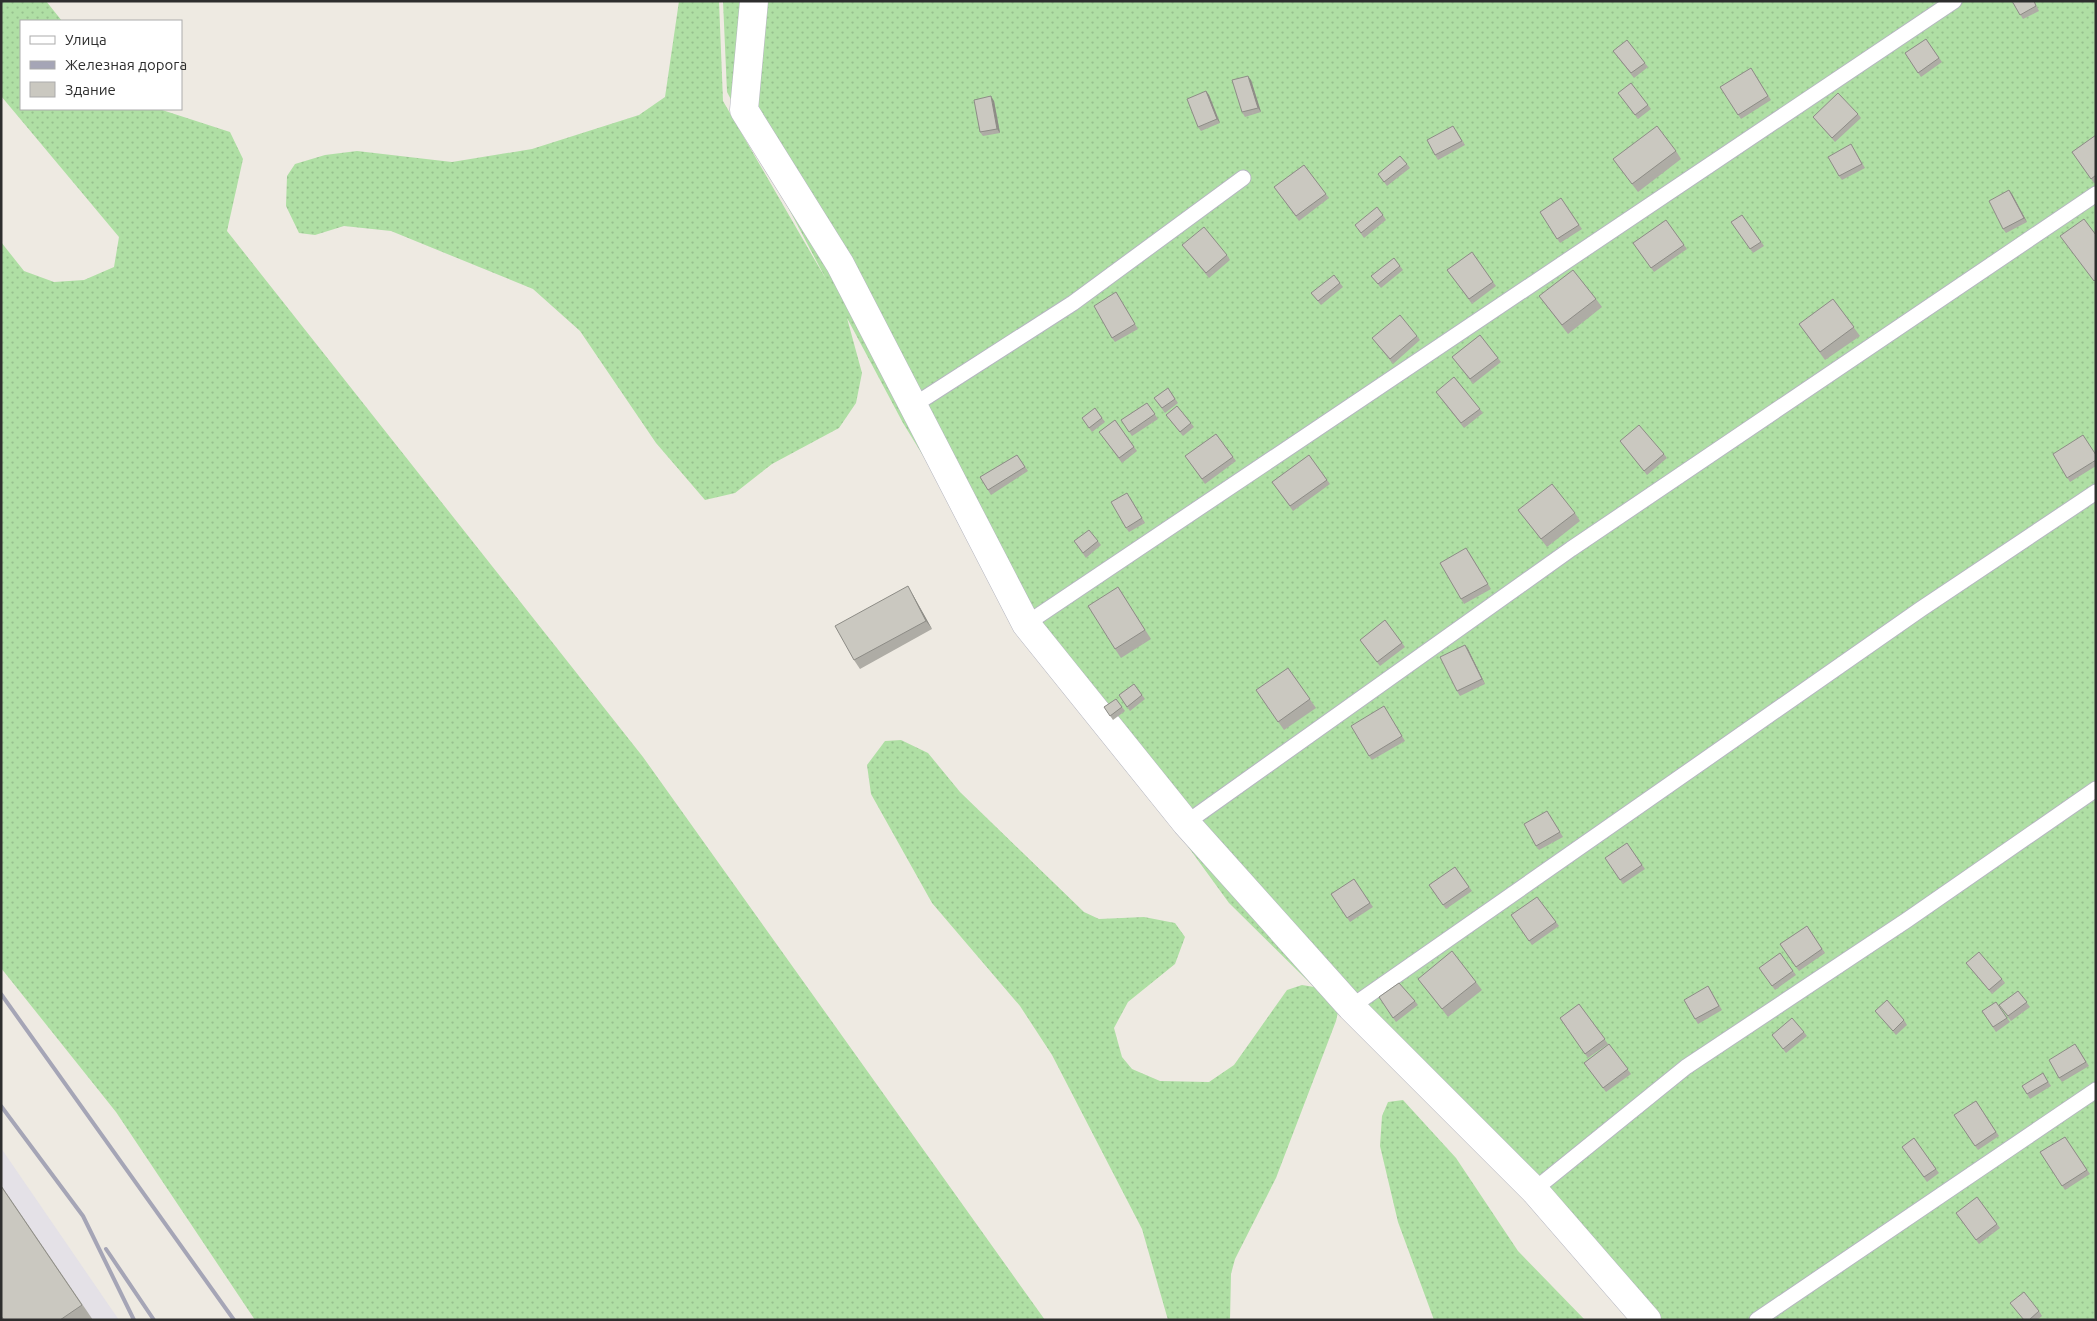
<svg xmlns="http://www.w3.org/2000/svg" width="2097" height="1321" font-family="Ubuntu,sans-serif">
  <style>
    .industrial { fill: #e4e1e7 }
    .grass { fill: url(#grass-dots) }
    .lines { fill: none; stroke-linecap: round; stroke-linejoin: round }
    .service-casing { stroke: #b5b6c0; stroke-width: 17 }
    .minor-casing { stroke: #b5b6c0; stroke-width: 29 }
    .service { stroke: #fff; stroke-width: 15 }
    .minor { stroke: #fff; stroke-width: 28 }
    .rail { stroke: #a5a5b6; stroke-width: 4 }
    .wall { fill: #aeaca5 }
    .shaded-wall { fill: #8d8c86 }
    .building { fill: #cac8c0; stroke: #8d8c86 }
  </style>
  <defs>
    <pattern id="grass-dots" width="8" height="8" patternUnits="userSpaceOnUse" patternTransform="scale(1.25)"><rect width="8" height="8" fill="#afdfa4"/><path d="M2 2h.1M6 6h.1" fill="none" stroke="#97c08e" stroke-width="1.8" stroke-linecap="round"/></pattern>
  </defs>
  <rect width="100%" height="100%" fill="#eeeae2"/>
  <polygon class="industrial" points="1,1148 119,1320 1,1320"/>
  <g class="grass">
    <polygon points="1,1 46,1 62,21 21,21 21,109 159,109 230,132 243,159 227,231 643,757 1045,1320 255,1320 116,1112 1,968 1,242 24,271 54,282 84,280 114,267 119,237 1,96"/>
    <polygon points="679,1 719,1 723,101 827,281 727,92 723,1 2096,1 2096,1317 2092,1320 1651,1320 1338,1012 1336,1021 1276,1178 1235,1259 1231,1274 1230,1320 1168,1320 1142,1229 1052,1055 1020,1006 932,903 871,794 867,765 885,741 901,740 928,753 960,792 1084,912 1099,919 1144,917 1175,923 1185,937 1175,964 1128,1002 1114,1028 1122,1057 1132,1069 1160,1081 1209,1082 1234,1065 1287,990 1302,985 1314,987 1229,903 1026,624 903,423 847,318 862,373 856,403 839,428 772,464 735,493 705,500 656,443 580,331 533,289 391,231 344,226 315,235 299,233 286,206 287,176 295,164 325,155 357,151 452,162 532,149 639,115 665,97"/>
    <polygon points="1403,1100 1456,1158 1518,1251 1585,1320 1434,1320 1398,1222 1380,1146 1382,1116 1388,1102"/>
  </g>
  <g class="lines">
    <g class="service-casing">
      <g id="service">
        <polyline points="914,405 1073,303 1243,178"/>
        <polyline points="1026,624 1954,1"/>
        <polyline points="1186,823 1571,549 2096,194"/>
        <polyline points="1351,1007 1921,609 2096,492"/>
        <polyline points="1534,1190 1686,1067 1907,920 2096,789"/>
        <polyline points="1757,1320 2096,1090"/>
      </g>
    </g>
    <g class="minor-casing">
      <polyline id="minor" points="754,1 744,110 840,264 1026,624 1186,823 1351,1007 1534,1190 1647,1320"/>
    </g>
    <use href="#service" class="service"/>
    <use href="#minor" class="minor"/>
    <g class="rail">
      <polyline points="1,994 234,1320"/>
      <polyline points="1,1106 83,1216 134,1320"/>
      <polyline points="106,1249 154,1320"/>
    </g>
  </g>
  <g class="wall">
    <polygon points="2012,1 2034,1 2039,11 2023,19"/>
    <polygon points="1926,39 1942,62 1921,77 1905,53"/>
    <polygon points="1627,40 1648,67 1634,78 1616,55"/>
    <polygon points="1751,68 1771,100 1741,119 1720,87"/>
    <polygon points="1251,80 1261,112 1245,117 1242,112"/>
    <polygon points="1206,91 1209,95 1220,123 1201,131 1198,127"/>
    <polygon points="1618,93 1648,105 1651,109 1638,119"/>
    <polygon points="994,101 1000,133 983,136 980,132"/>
    <polygon points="1858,114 1861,118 1835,142 1813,117"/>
    <polygon points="1456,130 1465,145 1438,160 1435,155"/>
    <polygon points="2096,135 2096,182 2094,183 2072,152"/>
    <polygon points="1854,149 1865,168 1842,180 1839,176"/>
    <polygon points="1676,151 1681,159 1638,192 1613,159"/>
    <polygon points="1407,164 1410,168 1387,186 1378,174"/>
    <polygon points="1304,165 1329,198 1299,221 1274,187"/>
    <polygon points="2012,194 2027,222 2006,233 2003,229"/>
    <polygon points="1561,198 1582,229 1560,243 1540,212"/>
    <polygon points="1383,215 1386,220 1364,238 1355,225"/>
    <polygon points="1742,215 1764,246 1753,253 1731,222"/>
    <polygon points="1666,220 1687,249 1654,272 1633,243"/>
    <polygon points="1182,245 1227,255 1230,260 1209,278"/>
    <polygon points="1472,252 1496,286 1472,304 1447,270"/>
    <polygon points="1394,258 1403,270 1381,288 1371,276"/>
    <polygon points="1340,283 1343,287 1321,305 1311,293"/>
    <polygon points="1116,292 1138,329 1115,342 1112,338"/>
    <polygon points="1539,296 1596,299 1602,307 1568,334"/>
    <polygon points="1833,299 1860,336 1825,360 1799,324"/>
    <polygon points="1480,335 1501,362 1473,384 1452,357"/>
    <polygon points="1417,336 1420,340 1393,364 1372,338"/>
    <polygon points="1454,377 1483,413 1464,428 1439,396"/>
    <polygon points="1168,388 1178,403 1165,413 1154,398"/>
    <polygon points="1147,403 1158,419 1132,436 1121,420"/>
    <polygon points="1095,408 1105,422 1092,432 1082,418"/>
    <polygon points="1166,415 1191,423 1194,427 1183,436"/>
    <polygon points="1115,420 1137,451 1122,463 1099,432"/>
    <polygon points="1216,434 1236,461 1205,484 1185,456"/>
    <polygon points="1620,441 1664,454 1667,458 1647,475"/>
    <polygon points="2053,454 2096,454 2096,466 2070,482"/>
    <polygon points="1017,455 1028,471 991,495 980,477"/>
    <polygon points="1309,455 1330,484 1293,511 1272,482"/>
    <polygon points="1130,497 1145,523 1129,532 1126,528"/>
    <polygon points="1518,510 1575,513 1580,521 1547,547"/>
    <polygon points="1074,541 1098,541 1101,545 1086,558"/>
    <polygon points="1469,552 1491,589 1464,604 1461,599"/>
    <polygon points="1118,587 1151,639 1121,658 1115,649"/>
    <polygon points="913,595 932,629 860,669 854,660"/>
    <polygon points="1385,620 1405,647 1380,666 1360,640"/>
    <polygon points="1468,649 1485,684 1460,696 1457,691"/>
    <polygon points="1288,668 1316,708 1284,730 1256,690"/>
    <polygon points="1134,684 1145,699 1130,711 1119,695"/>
    <polygon points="1116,699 1125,711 1113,720 1104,707"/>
    <polygon points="1384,706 1405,741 1372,760 1369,756"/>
    <polygon points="1550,815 1563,837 1539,850 1536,846"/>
    <polygon points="1627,843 1645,869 1623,884 1605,858"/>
    <polygon points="1455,867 1472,891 1446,909 1429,885"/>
    <polygon points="1354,879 1373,907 1350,922 1331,894"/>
    <polygon points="1537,897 1559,926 1532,945 1511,915"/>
    <polygon points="1807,926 1825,953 1799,971 1780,944"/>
    <polygon points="1780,953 1796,975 1775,990 1759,968"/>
    <polygon points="1966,963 2002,979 2005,983 1992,994"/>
    <polygon points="1418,979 1476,982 1482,990 1448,1017"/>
    <polygon points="1708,986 1722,1010 1698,1024 1695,1019"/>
    <polygon points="2018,991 2030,1007 2011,1021 1999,1005"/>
    <polygon points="1379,997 1415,1001 1418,1005 1396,1022"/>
    <polygon points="1996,1002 2010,1022 1996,1032 1982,1011"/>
    <polygon points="1579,1004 1608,1044 1588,1058 1560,1018"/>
    <polygon points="1875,1011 1904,1020 1907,1025 1896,1035"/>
    <polygon points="1804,1032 1807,1036 1786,1053 1772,1035"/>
    <polygon points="1609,1044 1631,1074 1606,1092 1584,1063"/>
    <polygon points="2078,1048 2089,1066 2062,1082 2059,1078"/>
    <polygon points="2043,1073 2051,1086 2030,1099 2022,1086"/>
    <polygon points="1976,1101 1999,1136 1978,1150 1954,1115"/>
    <polygon points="2065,1137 2090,1174 2065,1190 2040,1152"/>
    <polygon points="1914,1138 1939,1173 1927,1182 1902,1147"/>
    <polygon points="1,1185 93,1320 4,1320"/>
    <polygon points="1977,1197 2000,1228 1979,1244 1956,1213"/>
    <polygon points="2039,1311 2042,1316 2037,1320 2023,1320"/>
  </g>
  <g class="shaded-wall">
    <polygon points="1248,76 1251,80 1261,112 1258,108"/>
    <polygon points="1206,91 1209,95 1220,123 1217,119"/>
    <polygon points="991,96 994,101 1000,133 997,129"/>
    <polygon points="2009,190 2012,194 2027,222 2024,218"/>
    <polygon points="908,586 913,595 932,629 926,621"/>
    <polygon points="1465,645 1468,649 1485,684 1482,679"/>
  </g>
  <g class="building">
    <polygon points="2012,1 2034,1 2036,6 2020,15"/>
    <polygon points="1926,39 1939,58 1918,73 1905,53"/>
    <polygon points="1627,40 1645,63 1631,73 1613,51"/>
    <polygon points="1751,68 1768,96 1738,115 1720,87"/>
    <polygon points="1248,76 1258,108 1242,112 1232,80"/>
    <polygon points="1631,83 1648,105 1635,115 1618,93"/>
    <polygon points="1206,91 1217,119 1198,127 1187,99"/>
    <polygon points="1838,93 1858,114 1832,138 1813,117"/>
    <polygon points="991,96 997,129 980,132 974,100"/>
    <polygon points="1453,126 1462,141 1435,155 1427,140"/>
    <polygon points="1657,126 1676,151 1632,184 1613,159"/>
    <polygon points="2096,135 2096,175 2091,179 2072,152"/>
    <polygon points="1851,144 1862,164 1839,176 1828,157"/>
    <polygon points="1400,156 1407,164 1384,182 1378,174"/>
    <polygon points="1304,165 1326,194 1296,216 1274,187"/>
    <polygon points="2009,190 2024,218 2003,229 1989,201"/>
    <polygon points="1561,198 1579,225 1557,239 1540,212"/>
    <polygon points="1377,207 1383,215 1361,233 1355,225"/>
    <polygon points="1742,215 1761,242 1750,249 1731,222"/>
    <polygon points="2084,219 2096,235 2096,279 2094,281 2060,236"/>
    <polygon points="1666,220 1684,245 1651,268 1633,243"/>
    <polygon points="1204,227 1227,255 1206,273 1182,245"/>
    <polygon points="1472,252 1493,282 1469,299 1447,270"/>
    <polygon points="1394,258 1400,266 1378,284 1371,276"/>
    <polygon points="1573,270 1596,299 1562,325 1539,296"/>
    <polygon points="1334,275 1340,283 1318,301 1311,293"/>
    <polygon points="1116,292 1135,324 1112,338 1094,306"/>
    <polygon points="1833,299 1854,327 1820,352 1799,324"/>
    <polygon points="1400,315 1417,336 1390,359 1372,338"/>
    <polygon points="1480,335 1498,358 1470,379 1452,357"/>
    <polygon points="1454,377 1480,409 1461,423 1436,392"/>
    <polygon points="1168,388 1175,399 1162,408 1154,398"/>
    <polygon points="1147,403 1155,414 1129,432 1121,420"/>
    <polygon points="1177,406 1191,423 1180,432 1166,415"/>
    <polygon points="1095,408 1102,418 1089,428 1082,418"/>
    <polygon points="1115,420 1134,447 1119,458 1099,432"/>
    <polygon points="1639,425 1664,454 1644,471 1620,441"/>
    <polygon points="1216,434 1233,457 1202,479 1185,456"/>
    <polygon points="2083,435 2096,455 2096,460 2067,478 2053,454"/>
    <polygon points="1017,455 1025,467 988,490 980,477"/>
    <polygon points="1309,455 1327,480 1290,506 1272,482"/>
    <polygon points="1552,484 1575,513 1541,539 1518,510"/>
    <polygon points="1127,493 1142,518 1126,528 1111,502"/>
    <polygon points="1089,530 1098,541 1083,553 1074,541"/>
    <polygon points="1466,548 1488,584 1461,599 1440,563"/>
    <polygon points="908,586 926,621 854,660 835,626"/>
    <polygon points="1118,587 1145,630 1115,649 1088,606"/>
    <polygon points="1385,620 1402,643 1377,662 1360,640"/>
    <polygon points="1465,645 1482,679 1457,691 1440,657"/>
    <polygon points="1288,668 1310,699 1278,722 1256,690"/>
    <polygon points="1134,684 1142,695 1127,707 1119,695"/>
    <polygon points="1116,699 1122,707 1110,716 1104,707"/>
    <polygon points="1384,706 1402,736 1369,756 1351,726"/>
    <polygon points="1547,811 1560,832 1536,846 1524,824"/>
    <polygon points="1627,843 1642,865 1620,880 1605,858"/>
    <polygon points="1455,867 1469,887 1443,905 1429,885"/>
    <polygon points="1354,879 1370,903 1347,918 1331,894"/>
    <polygon points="1537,897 1556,922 1529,941 1511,915"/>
    <polygon points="1807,926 1822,949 1796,967 1780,944"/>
    <polygon points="1452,951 1476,982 1442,1009 1418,979"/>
    <polygon points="1979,952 2002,979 1989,990 1966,963"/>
    <polygon points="1780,953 1793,971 1772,986 1759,968"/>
    <polygon points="1399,983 1415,1001 1393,1018 1379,997"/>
    <polygon points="1708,986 1719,1006 1695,1019 1684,1000"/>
    <polygon points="2018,991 2027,1002 2008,1016 1999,1005"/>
    <polygon points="1887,1000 1904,1020 1893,1031 1875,1011"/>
    <polygon points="1996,1002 2007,1018 1993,1027 1982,1011"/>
    <polygon points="1579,1004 1605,1039 1585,1054 1560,1018"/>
    <polygon points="1792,1018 1804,1032 1783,1049 1772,1035"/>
    <polygon points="1609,1044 1628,1069 1603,1088 1584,1063"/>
    <polygon points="2075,1044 2086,1062 2059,1078 2049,1060"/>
    <polygon points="2043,1073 2048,1082 2027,1094 2022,1086"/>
    <polygon points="1976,1101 1996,1132 1975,1146 1954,1115"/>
    <polygon points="2065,1137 2087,1170 2062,1186 2040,1152"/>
    <polygon points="1914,1138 1936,1169 1924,1177 1902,1147"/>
    <polygon points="1,1186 82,1305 60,1320 4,1320 1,1316"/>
    <polygon points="1977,1197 1997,1224 1976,1240 1956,1213"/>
    <polygon points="2024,1292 2039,1311 2029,1320 2024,1320 2010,1303"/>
  </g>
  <rect width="2097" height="1321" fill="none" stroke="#2e2e2e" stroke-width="5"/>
  <rect x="20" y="20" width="162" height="90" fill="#ffffff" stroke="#ababab"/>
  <rect x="30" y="36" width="25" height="8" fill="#ffffff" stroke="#ababab"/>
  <text x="65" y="45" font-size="15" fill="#2e2e2e">Улица</text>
  <rect x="30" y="61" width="25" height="8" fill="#a5a5b6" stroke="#ababab"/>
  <text x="65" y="70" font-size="15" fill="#2e2e2e">Железная дорога</text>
  <rect x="30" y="82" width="25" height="15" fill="#cac8c0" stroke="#ababab"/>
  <text x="65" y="95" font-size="15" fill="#2e2e2e">Здание</text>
</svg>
